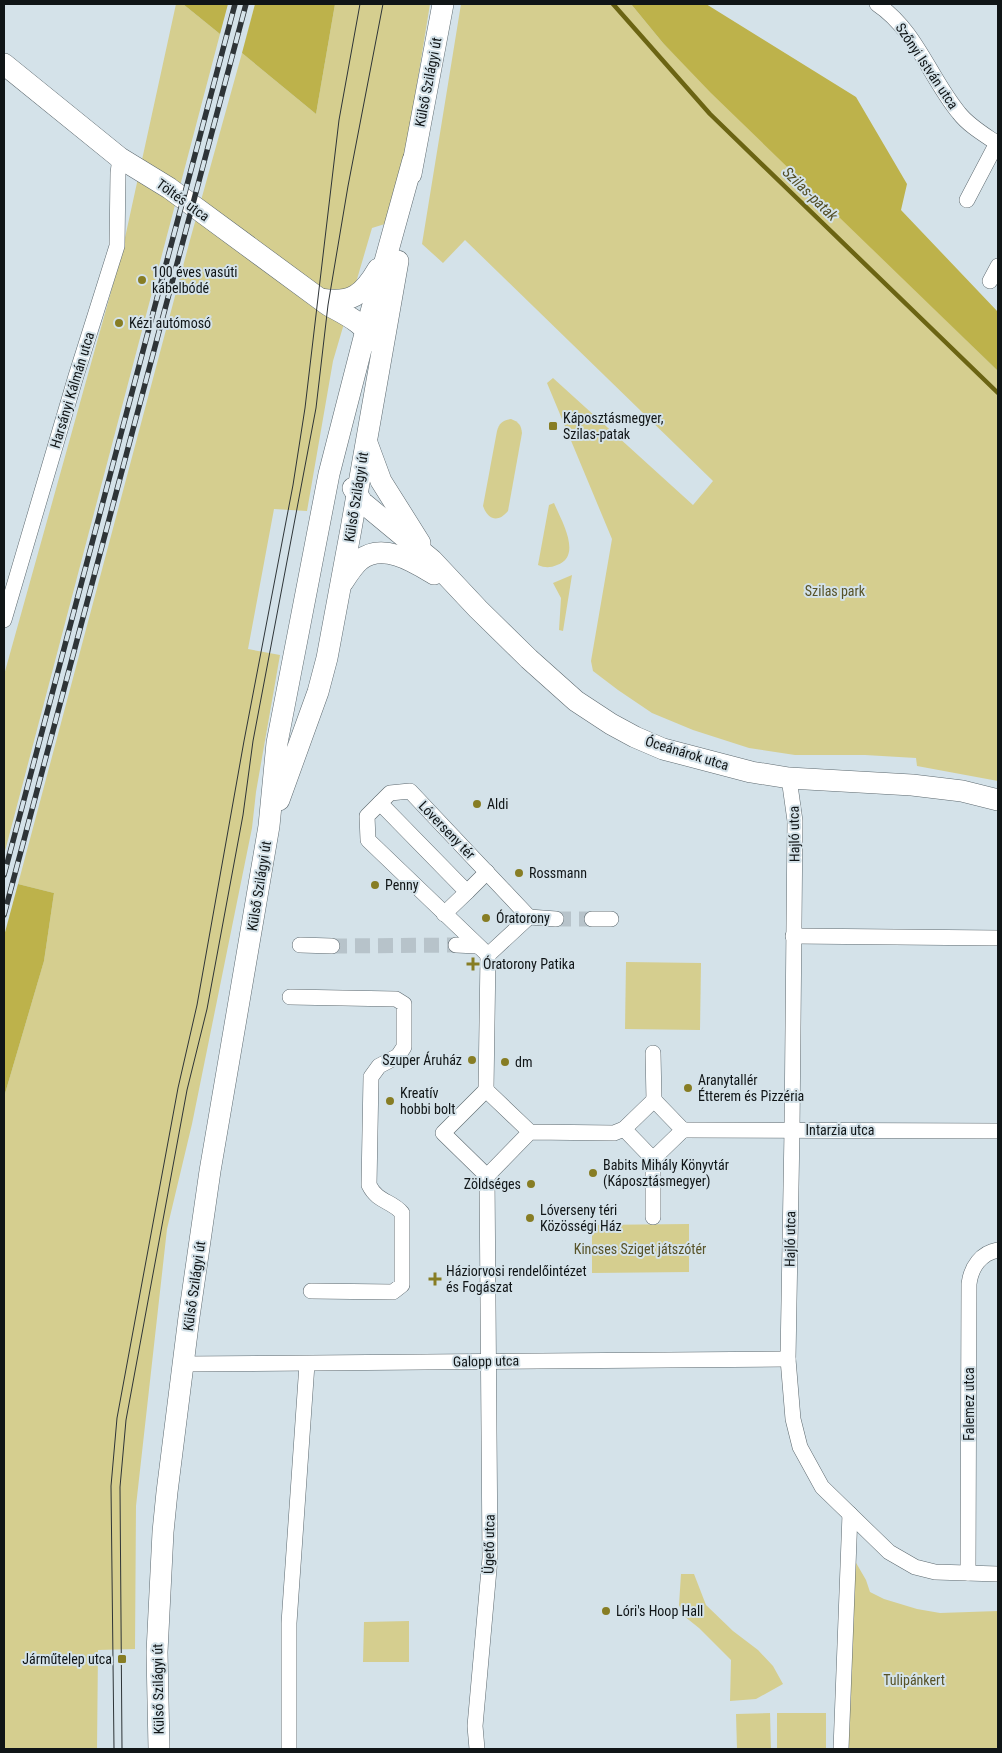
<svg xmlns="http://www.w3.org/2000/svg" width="1002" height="1753" font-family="'Roboto Condensed',sans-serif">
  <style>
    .green { fill: #d5ce8f }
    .forest { fill: #bdb24b }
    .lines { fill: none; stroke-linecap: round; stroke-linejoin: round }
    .stream { stroke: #6b6413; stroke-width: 4.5 }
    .street-tunnel { stroke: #b7c3ca; stroke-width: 15; stroke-dasharray: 15 8; stroke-linecap: butt }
    .street-casing { stroke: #5d696f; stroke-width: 16 }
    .secondary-casing { stroke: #5d696f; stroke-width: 22 }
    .street { stroke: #fff; stroke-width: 15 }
    .secondary { stroke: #fff; stroke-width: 21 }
    .tram { stroke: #2e3437; stroke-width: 1 }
    .rail-casing { stroke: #2e3437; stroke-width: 5.5 }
    .rail { stroke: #d4e2e9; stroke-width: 4; stroke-dasharray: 11; stroke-linecap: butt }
    .poi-dot { fill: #877d24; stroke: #d4e2e9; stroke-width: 2 }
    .labels { text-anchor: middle; stroke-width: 4; stroke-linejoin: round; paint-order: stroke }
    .street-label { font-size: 14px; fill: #101517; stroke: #d4e2e9 }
    .poi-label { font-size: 14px; fill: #101517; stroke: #d4e2e9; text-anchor: start }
    .park-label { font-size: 14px; fill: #575227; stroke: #d4e2e9 }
    .water-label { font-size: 15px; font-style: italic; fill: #514c22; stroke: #d4e2e9 }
  </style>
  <rect width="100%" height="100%" fill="#d4e2e9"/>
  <g class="green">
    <polygon points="176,4 183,4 220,34 4,855 4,675 121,256"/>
    <polygon points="335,4 430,4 398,202 388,223 372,228 333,361 307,511 274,509 248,649 280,655 256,792 252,828 192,1124 167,1229 136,1506 135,1649 98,1650 97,1749 4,1749 4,1097 44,961 54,893 18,884 190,240 242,53 316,114"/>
    <polygon points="461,4 631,4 663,43 998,371 998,781 917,766 916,758 865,755 795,755 749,748 693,730 652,713 618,690 593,671 591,661 612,539 547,383 553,378 693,505 713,481 465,240 443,263 422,244"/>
    <path d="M511,419C519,422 521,425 522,433L508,511C498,523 488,520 483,506L497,431C499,423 503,420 511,419Z"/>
    <path d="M554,503C561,520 583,556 557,565C550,568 545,568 538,565L549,505Z"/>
    <polygon points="572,575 563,631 559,630 561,598 553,583"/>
    <polygon points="626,962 701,963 700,1030 625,1029"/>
    <polygon points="689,1224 689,1272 592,1273 592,1225"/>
    <polygon points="848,1549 866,1580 870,1592 884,1599 917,1609 940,1613 998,1611 998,1749 841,1749"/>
    <polygon points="681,1574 694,1574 706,1605 733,1631 758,1650 773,1666 783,1684 756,1699 730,1701 731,1660 699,1628 684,1616 679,1605"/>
    <polygon points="409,1621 409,1662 363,1662 364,1622"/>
    <polygon points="770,1713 771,1749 737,1749 736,1714"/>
    <rect x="777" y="1713" width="49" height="36"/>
  </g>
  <g class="forest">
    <polygon points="183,4 228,4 220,34"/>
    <polygon points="255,4 335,4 316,114 242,53"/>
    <polygon points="631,4 706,4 856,97 907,184 901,210 998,312 998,371 711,93 663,43"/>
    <polygon points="18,884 54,893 44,961 4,1097 4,936"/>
  </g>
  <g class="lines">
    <polyline class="stream" points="613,4 710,114 998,393"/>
    <g class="street-tunnel">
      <polyline points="556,919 592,919"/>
      <polyline points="332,946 456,945"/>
    </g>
    <g class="street-casing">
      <g id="street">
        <path d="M877,4C916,30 930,78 959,113C969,126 985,135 998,144"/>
        <polyline points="967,200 998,141"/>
        <polyline points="990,281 998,266"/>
        <polyline points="4,620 76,376 117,246 118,173 120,158"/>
        <polyline points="789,778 795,821 792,1130 788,1359 793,1419 800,1447 822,1487 889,1552 915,1567 935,1572 998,1574"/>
        <polygon points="410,791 529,917 488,955 368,840 367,816 390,793"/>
        <polyline points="380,803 467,892 487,872"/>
        <polyline points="444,914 467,892"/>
        <polyline points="529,917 556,919"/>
        <polyline points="592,919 611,919"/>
        <polyline points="793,936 998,938"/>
        <polyline points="300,945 332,946"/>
        <polyline points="456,945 477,946"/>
        <path d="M290,997L396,999L404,1004V1047L398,1056L379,1066L371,1077L369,1185C378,1203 391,1200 402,1213V1285L393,1292L311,1291"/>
        <polyline points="653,1053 654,1100"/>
        <polyline points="486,1090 488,955"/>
        <polygon points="654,1100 683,1130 653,1159 624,1129"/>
        <polyline points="683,1130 998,1131"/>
        <polyline points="530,1132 487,1176 443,1133 486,1090 530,1132 614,1133 624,1129"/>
        <polyline points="653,1159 653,1217"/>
        <polyline points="183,1364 788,1359"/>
        <path d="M968,1573L969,1284C971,1267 981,1253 998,1250"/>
        <polyline points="289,1749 289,1623 307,1364"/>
        <polyline points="477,1749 475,1726 490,1558 487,1176"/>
        <polyline points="841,1749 850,1514"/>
      </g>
    </g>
    <g class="secondary-casing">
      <g id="secondary">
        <path d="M4,64L120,158L169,188L328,305C344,314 365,323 373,341"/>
        <polyline points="411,174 443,4"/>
        <path d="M321,299C351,304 363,295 378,269"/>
        <polyline points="367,443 381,481 420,543"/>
        <polyline points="353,488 362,502 432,560 478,609 529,659 576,701 611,724 635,737 663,749 751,772 789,778 912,785 962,791 998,800"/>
        <path d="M343,582C348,574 353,566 360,560C383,542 414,562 434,574"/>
        <polyline points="279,800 318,692 327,658 351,529 398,261"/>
        <polyline points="159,1749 157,1652 163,1532 167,1492 189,1317 210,1171 269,826 277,743 329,474 366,330 413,160"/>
      </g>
    </g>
    <use href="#street" class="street"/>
    <use href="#secondary" class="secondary"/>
    <g class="tram">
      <polyline points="114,1749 111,1486 117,1418 178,1088 197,1005 244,741 293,485 305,408 339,120 360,4"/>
      <polyline points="122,1749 120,1487 126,1420 187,1090 207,1009 243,815 253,741 316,408 328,305 348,186 383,4"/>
    </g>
    <g class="rail-casing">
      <g id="rail">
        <polyline points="4,875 235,4"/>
        <polyline points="4,915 246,4"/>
      </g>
    </g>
    <use href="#rail" class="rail"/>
  </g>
  <g class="poi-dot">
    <circle cx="142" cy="280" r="5"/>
    <circle cx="119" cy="323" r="5"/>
    <rect x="548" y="421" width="10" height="10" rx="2.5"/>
    <circle cx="477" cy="804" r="5"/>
    <circle cx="519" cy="873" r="5"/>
    <circle cx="375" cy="885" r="5"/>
    <circle cx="486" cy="918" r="5"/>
    <path d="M470.5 956.5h5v5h5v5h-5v5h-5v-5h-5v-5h5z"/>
    <circle cx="472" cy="1060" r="5"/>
    <circle cx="505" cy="1062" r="5"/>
    <circle cx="688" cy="1088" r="5"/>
    <circle cx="390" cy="1101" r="5"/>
    <circle cx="593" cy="1173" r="5"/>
    <circle cx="531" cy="1184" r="5"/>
    <circle cx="530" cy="1218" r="5"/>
    <path d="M432.5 1271.5h5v5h5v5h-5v5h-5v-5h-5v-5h5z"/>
    <circle cx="606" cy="1611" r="5"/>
    <rect x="117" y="1654" width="10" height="10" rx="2.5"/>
  </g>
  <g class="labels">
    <g class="street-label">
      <text transform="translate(927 66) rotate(56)" y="5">Szőnyi István utca</text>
      <text transform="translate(428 82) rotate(-79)" y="5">Külső Szilágyi út</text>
      <text transform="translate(183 200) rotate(36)" y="5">Töltés utca</text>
      <text transform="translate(72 390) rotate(-73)" y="5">Harsányi Kálmán utca</text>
      <text transform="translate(356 497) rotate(-81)" y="5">Külső Szilágyi út</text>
      <text transform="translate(687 753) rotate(17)" y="5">Óceánárok utca</text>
      <text transform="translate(447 830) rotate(46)" y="5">Lóverseny tér</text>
      <text transform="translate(794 834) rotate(-91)" y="5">Hajló utca</text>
      <text transform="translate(259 886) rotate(-81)" y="5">Külső Szilágyi út</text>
      <text x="840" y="1135">Intarzia utca</text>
      <text transform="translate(790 1239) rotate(-89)" y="5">Hajló utca</text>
      <text transform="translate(194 1286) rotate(-82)" y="5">Külső Szilágyi út</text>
      <text transform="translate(486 1361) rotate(-1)" y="5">Galopp utca</text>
      <text transform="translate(969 1404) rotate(-90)" y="5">Falemez utca</text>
      <text transform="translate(489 1544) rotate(-89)" y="5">Ügető utca</text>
      <text transform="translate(158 1689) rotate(-91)" y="5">Külső Szilágyi út</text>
    </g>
    <g class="poi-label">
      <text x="152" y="277">100 éves vasúti<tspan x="152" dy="16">kábelbódé</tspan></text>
      <text x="129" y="328">Kézi autómosó</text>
      <text x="563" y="423">Káposztásmegyer,<tspan x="563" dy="16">Szilas-patak</tspan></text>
      <text x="487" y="809">Aldi</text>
      <text x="529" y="878">Rossmann</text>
      <text x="385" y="890">Penny</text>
      <text x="496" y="923">Óratorony</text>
      <text x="483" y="969">Óratorony Patika</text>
      <text x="462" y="1065" text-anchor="end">Szuper Áruház</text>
      <text x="515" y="1067">dm</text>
      <text x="698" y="1085">Aranytallér<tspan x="698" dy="16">Étterem és Pizzéria</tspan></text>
      <text x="400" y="1098">Kreatív<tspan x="400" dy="16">hobbi bolt</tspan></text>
      <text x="603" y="1170">Babits Mihály Könyvtár<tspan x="603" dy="16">(Káposztásmegyer)</tspan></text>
      <text x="521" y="1189" text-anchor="end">Zöldséges</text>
      <text x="540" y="1215">Lóverseny téri<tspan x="540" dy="16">Közösségi Ház</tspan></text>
      <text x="446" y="1276">Háziorvosi rendelőintézet<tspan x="446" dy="16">és Fogászat</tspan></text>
      <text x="616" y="1616">Lóri's Hoop Hall</text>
      <text x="112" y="1664" text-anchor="end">Járműtelep utca</text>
    </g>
    <g class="park-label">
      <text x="835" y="596">Szilas park</text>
      <text x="640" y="1254">Kincses Sziget játszótér</text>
      <text x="914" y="1685">Tulipánkert</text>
    </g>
    <g class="water-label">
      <text transform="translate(810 194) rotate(44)" y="5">Szilas-patak</text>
    </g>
  </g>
  <rect width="1002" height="1753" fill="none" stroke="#101517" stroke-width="10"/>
</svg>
